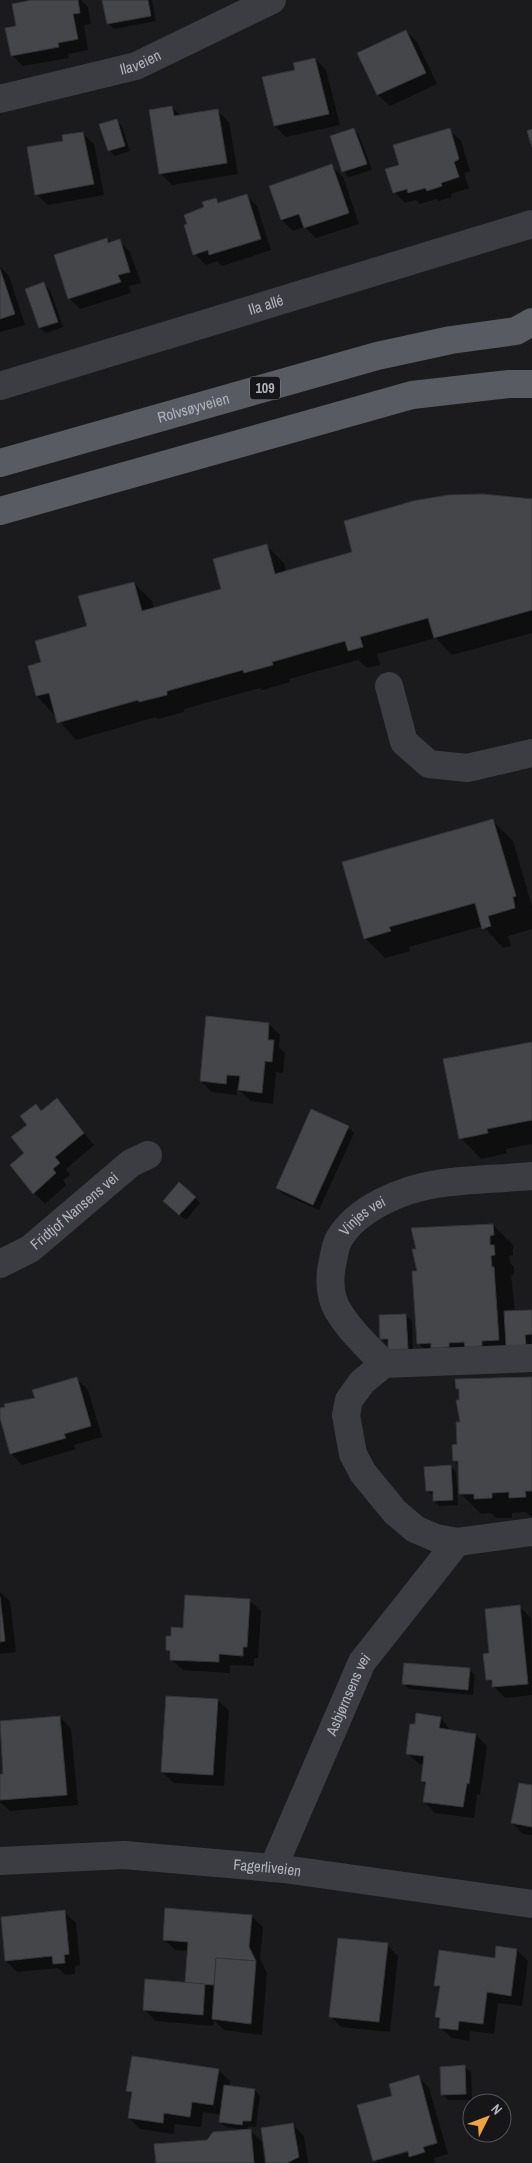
<svg xmlns="http://www.w3.org/2000/svg" width="532" height="2163" font-family="'Archivo Narrow',sans-serif">
  <style>
    .shadow { fill: #0007; fill-rule: evenodd }
    .building { fill: #45464a; stroke: #353539 }
    .lines { fill: none; stroke-linecap: round; stroke-linejoin: round }
    .minor { stroke: #3c3d42; stroke-width: 28 }
    .primary { stroke: #585b61; stroke-width: 28 }
    .labels { text-anchor: middle; stroke-width: 4; stroke-linejoin: round; paint-order: stroke }
    .shield { fill: #161618; stroke: #80848b; stroke-width: 1 }
    .shield-label { font-size: 14px; font-weight: bold; fill: #aeb3bc }
    .street-label { font-size: 15px; fill: #aeb3bc; stroke: #161618 }
  </style>
  <rect width="100%" height="100%" fill="#1b1b1d"/>
  <g class="shadow">
    <polygon points="38,0 81,0 88,7 91,24 84,25 88,50 68,54 69,58 23,66 12,55"/>
    <polygon points="104,0 152,0 156,21 114,29 108,23"/>
    <polygon points="406,31 417,42 437,84 390,106 378,95 359,53"/>
    <polygon points="315,59 326,70 340,125 286,137 275,126"/>
    <polygon points="172,107 181,116 217,110 229,122 238,174 172,185 161,174 150,111"/>
    <polygon points="117,120 122,126 130,151 115,156 109,150"/>
    <polygon points="354,129 359,135 372,170 349,177 343,171"/>
    <polygon points="449,130 461,141 470,171 464,173 469,188 451,194 452,197 439,201 436,199 420,204 416,200 405,203 394,192 400,166"/>
    <polygon points="82,133 94,144 104,195 48,205 36,194 64,142"/>
    <polygon points="332,166 343,177 359,224 316,238 305,227 293,231 282,220 270,187"/>
    <polygon points="246,195 257,206 271,250 222,266 217,261 206,265 195,254 188,225 216,199 220,203"/>
    <polygon points="106,239 111,244 119,241 130,252 141,283 129,286 131,293 80,309 69,298"/>
    <polygon points="0,267 9,276 25,325 0,332"/>
    <polygon points="44,284 50,290 63,327 46,333 40,328 27,290"/>
    <polygon points="483,495 517,497 532,501 532,633 452,655 436,638 377,654 380,665 367,668 358,660 289,679 290,682 262,690 260,688 184,709 184,712 158,719 156,717 76,740 37,696 43,663 88,627 134,583 152,601 154,609 223,590 266,545 284,563 286,572 354,553"/>
    <polygon points="493,821 513,841 532,906 532,929 508,936 511,946 503,948 483,926 409,947 410,951 385,958 365,938"/>
    <polygon points="269,1024 280,1035 279,1047 285,1053 283,1073 276,1072 273,1104 251,1101 237,1088 237,1095 212,1092 201,1081"/>
    <polygon points="532,1043 532,1144 506,1149 507,1153 481,1159 461,1138"/>
    <polygon points="57,1100 94,1145 66,1169 70,1175 63,1180 66,1185 45,1204 34,1193 26,1153 28,1125 36,1106 42,1112"/>
    <polygon points="348,1127 354,1133 319,1210 283,1194 277,1188"/>
    <polygon points="195,1198 200,1203 186,1220 170,1207"/>
    <polygon points="493,1225 513,1245 513,1255 509,1256 510,1263 514,1267 514,1275 511,1275 515,1312 532,1311 531,1350 438,1363 418,1343 418,1272"/>
    <polygon points="406,1315 412,1321 413,1354 395,1355 389,1349 389,1345 382,1339"/>
    <polygon points="532,1378 532,1517 525,1512 512,1513 512,1518 496,1518 491,1513 481,1514 461,1494 459,1466 454,1461 461,1423 460,1392 457,1389"/>
    <polygon points="77,1379 88,1390 102,1437 74,1445 76,1449 22,1465 11,1453 0,1409 36,1399"/>
    <polygon points="450,1466 456,1472 458,1505 440,1506 434,1501 434,1496 427,1491"/>
    <polygon points="0,1592 10,1601 16,1652 0,1654"/>
    <polygon points="249,1600 261,1611 258,1658 254,1658 254,1666 230,1665 230,1673 183,1670 171,1659 171,1654 167,1650 172,1638 184,1629"/>
    <polygon points="520,1607 531,1618 532,1695 505,1698 487,1679 491,1654"/>
    <polygon points="469,1669 475,1675 473,1695 409,1689 404,1684"/>
    <polygon points="218,1700 229,1711 224,1786 174,1783 162,1772"/>
    <polygon points="60,1717 71,1729 78,1805 10,1811 0,1802 0,1775 4,1775 0,1722"/>
    <polygon points="440,1718 451,1731 476,1735 487,1746 480,1795 477,1794 474,1818 435,1813 424,1801 426,1786 422,1781 424,1765 419,1764 407,1753"/>
    <polygon points="532,1786 532,1835 523,1834 512,1823"/>
    <polygon points="64,1912 76,1923 80,1965 75,1966 75,1974 65,1975 58,1968 17,1972 6,1961"/>
    <polygon points="251,1916 263,1927 260,1959 267,1973 262,2035 224,2030 214,2020 213,2026 156,2021 145,2010 186,1984 189,1951 175,1950 164,1939"/>
    <polygon points="387,1945 398,1956 390,2032 341,2027 330,2016"/>
    <polygon points="517,1950 528,1961 522,2006 498,2003 494,2034 470,2031 469,2041 452,2038 440,2027 441,2022 436,2017 440,1990 435,1985"/>
    <polygon points="465,2067 471,2072 472,2100 448,2100 442,2094"/>
    <polygon points="218,2070 230,2081 229,2087 255,2090 260,2096 256,2127 248,2126 248,2131 251,2131 262,2142 264,2163 157,2163 207,2141 245,2130 226,2127 220,2122 221,2115 203,2112 201,2127 175,2124 174,2134 140,2129 129,2118 133,2096 128,2091"/>
    <path d="M418,2076L429,2088L448,2154L434,2158L435,2163H377L374,2160L394,2097ZM414,2148V2151L380,2160V2157Z"/>
    <polygon points="292,2124 304,2136 308,2163 268,2163"/>
  </g>
  <g class="building">
    <polygon points="32,0 78,0 80,13 73,14 78,39 58,43 59,47 11,56 5,28 16,26 12,4"/>
    <polygon points="102,0 148,0 151,16 107,24"/>
    <polygon points="406,30 426,73 377,95 357,53"/>
    <polygon points="315,58 329,114 274,126 262,77 295,70 293,63"/>
    <polygon points="172,106 174,116 218,109 227,163 159,174 149,110"/>
    <polygon points="117,119 125,146 108,151 99,124"/>
    <polygon points="354,128 367,164 342,172 330,136"/>
    <polygon points="450,128 459,159 454,162 459,177 441,183 442,186 427,191 425,188 408,193 407,189 393,193 385,169 399,165 393,145"/>
    <polygon points="532,129 532,147 527,131"/>
    <polygon points="83,132 94,184 35,195 27,147 63,141 62,135"/>
    <polygon points="332,164 349,213 304,228 299,214 281,220 269,186"/>
    <polygon points="247,194 261,239 209,255 208,250 193,255 184,225 187,224 184,215 204,207 202,202 216,198 218,203"/>
    <polygon points="107,238 108,243 120,239 130,272 118,275 121,282 68,299 54,255"/>
    <polygon points="0,269 15,314 0,319"/>
    <polygon points="44,282 58,322 39,328 25,289"/>
    <polygon points="483,494 532,499 532,610 434,638 428,618 360,637 363,647 348,651 345,641 272,662 273,665 244,673 243,670 167,691 167,695 139,702 138,700 57,723 49,693 36,696 28,666 41,662 35,641 87,626 78,596 134,582 142,611 221,589 213,559 267,544 275,574 352,552 344,521 413,501 448,495"/>
    <polygon points="493,819 516,896 513,897 515,908 488,916 491,926 482,929 475,903 389,927 391,931 364,939 342,862"/>
    <polygon points="206,1016 269,1023 268,1040 274,1040 272,1062 265,1061 262,1093 238,1090 240,1076 227,1075 226,1084 200,1081"/>
    <polygon points="532,1042 532,1120 487,1129 488,1133 459,1139 443,1059"/>
    <polygon points="57,1098 84,1133 55,1157 60,1163 53,1169 56,1173 33,1194 10,1165 24,1153 11,1137 27,1125 20,1116 36,1104 41,1111"/>
    <polygon points="311,1109 349,1126 313,1205 276,1188"/>
    <polygon points="179,1182 196,1197 179,1215 163,1201"/>
    <polygon points="493,1224 494,1235 490,1236 490,1245 494,1245 495,1255 491,1256 492,1267 494,1267 499,1340 482,1341 482,1346 465,1347 464,1342 449,1343 449,1347 431,1348 431,1343 417,1344 412,1271 417,1271 412,1249 416,1249 411,1228"/>
    <polygon points="532,1310 532,1334 525,1335 526,1345 506,1346 504,1311"/>
    <polygon points="406,1314 408,1349 388,1350 388,1339 380,1339 379,1315"/>
    <polygon points="77,1377 91,1426 64,1434 66,1438 10,1454 0,1418 0,1408 5,1407 4,1404 35,1398 32,1390"/>
    <polygon points="532,1377 532,1491 525,1491 526,1497 509,1498 509,1492 492,1493 492,1498 474,1499 474,1494 459,1494 458,1461 453,1461 452,1445 457,1444 456,1422 460,1422 456,1400 459,1400 459,1389 456,1389 455,1379"/>
    <polygon points="451,1465 453,1500 433,1501 433,1491 426,1491 424,1467"/>
    <polygon points="185,1595 250,1599 247,1647 243,1647 243,1656 219,1654 219,1662 170,1660 170,1651 166,1650 166,1636 171,1636 171,1627 183,1628"/>
    <polygon points="0,1597 5,1641 0,1642"/>
    <polygon points="520,1605 528,1684 492,1687 492,1680 486,1680 483,1654 489,1653 485,1609"/>
    <polygon points="404,1663 470,1668 468,1690 402,1684"/>
    <polygon points="166,1696 218,1699 213,1775 161,1772"/>
    <polygon points="416,1713 441,1717 439,1728 476,1734 469,1784 467,1783 463,1807 423,1802 426,1782 421,1781 424,1756 406,1754 410,1724 415,1724"/>
    <polygon points="60,1716 67,1795 0,1800 0,1774 3,1774 0,1721"/>
    <polygon points="519,1783 532,1785 532,1827 511,1823"/>
    <polygon points="165,1908 252,1915 249,1947 256,1961 216,1958 214,1985 185,1983 188,1942 163,1940"/>
    <polygon points="65,1910 69,1954 64,1955 65,1963 53,1964 52,1956 5,1961 1,1917"/>
    <polygon points="338,1938 388,1943 379,2022 329,2017"/>
    <polygon points="496,1946 517,1949 511,1996 487,1992 483,2024 459,2021 458,2030 439,2028 440,2018 435,2017 440,1986 434,1986 439,1950 495,1958"/>
    <polygon points="216,1958 256,1961 251,2024 212,2019"/>
    <polygon points="145,1979 205,1984 203,2015 143,2010"/>
    <polygon points="132,2056 219,2069 213,2105 192,2102 190,2117 164,2113 163,2123 128,2118 132,2092 126,2091"/>
    <polygon points="465,2065 466,2094 441,2095 440,2067"/>
    <polygon points="419,2075 437,2143 423,2147 425,2152 409,2157 408,2151 373,2161 357,2105 392,2096 389,2084"/>
    <polygon points="224,2085 255,2089 251,2121 243,2121 242,2125 219,2122"/>
    <polygon points="293,2123 299,2157 287,2163 266,2163 261,2128"/>
    <polygon points="251,2129 254,2163 156,2163 154,2144 207,2140 213,2132"/>
  </g>
  <g class="lines">
    <g class="minor">
      <path id="s1" d="M0,99L136,66L272,0"/>
      <path id="s2" d="M0,386L532,224"/>
      <polyline points="389,686 404,742 429,764 467,768 532,753"/>
      <path id="s3" d="M0,1264L30,1249L131,1163L148,1155"/>
      <polyline points="532,1358 384,1364 362,1382 349,1400 346,1415 353,1454 363,1473 395,1512 415,1529 436,1538 457,1542 532,1532"/>
      <path id="s4" d="M384,1364C368,1347 349,1330 337,1309C330,1296 329,1279 332,1265C334,1256 335,1246 339,1239C357,1208 403,1189 437,1184C468,1179 501,1179 532,1176"/>
      <path id="s5" d="M0,1861L124,1855L284,1869L532,1904"/>
      <path id="s6" d="M273,1868L362,1662L457,1542"/>
    </g>
    <g class="primary">
      <path id="s7" d="M0,463L377,356L451,340L516,331L532,322"/>
      <polyline points="0,511 412,395 509,384 532,384"/>
    </g>
  </g>
  <g class="labels">
    <rect class="shield" x="250" y="376.5" width="30" height="23" rx="4"/>
    <g class="shield-label">
      <text x="265" y="393">109</text>
    </g>
    <g class="street-label">
      <text dy="5" stroke="none"><textPath href="#s1" startOffset="145">Ilaveien</textPath></text>
      <text dy="5" stroke="none"><textPath href="#s2" startOffset="278">Ila allé</textPath></text>
      <text dy="5" stroke="none"><textPath href="#s7" startOffset="201">Rolvsøyveien</textPath></text>
      <text dy="5" stroke="none"><textPath href="#s3" startOffset="92">Fridtjof Nansens vei</textPath></text>
      <text dy="5" stroke="none"><textPath href="#s4" startOffset="178">Vinjes vei</textPath></text>
      <text dy="5" stroke="none"><textPath href="#s6" startOffset="189">Asbjørnsens vei</textPath></text>
      <text dy="5" stroke="none"><textPath href="#s5" startOffset="268">Fagerliveien</textPath></text>
    </g>
  </g>
  <g transform="translate(487 2118) rotate(48)"><circle r="24" fill="#161618" stroke="#53555a"/>
  <path d="M0-4L9 19L0 12L-9 19Z" fill="#f0a440"/>
  <text y="-8" font-size="14" font-weight="bold" text-anchor="middle" fill="#aeb3bc">N</text>
  </g>
</svg>
